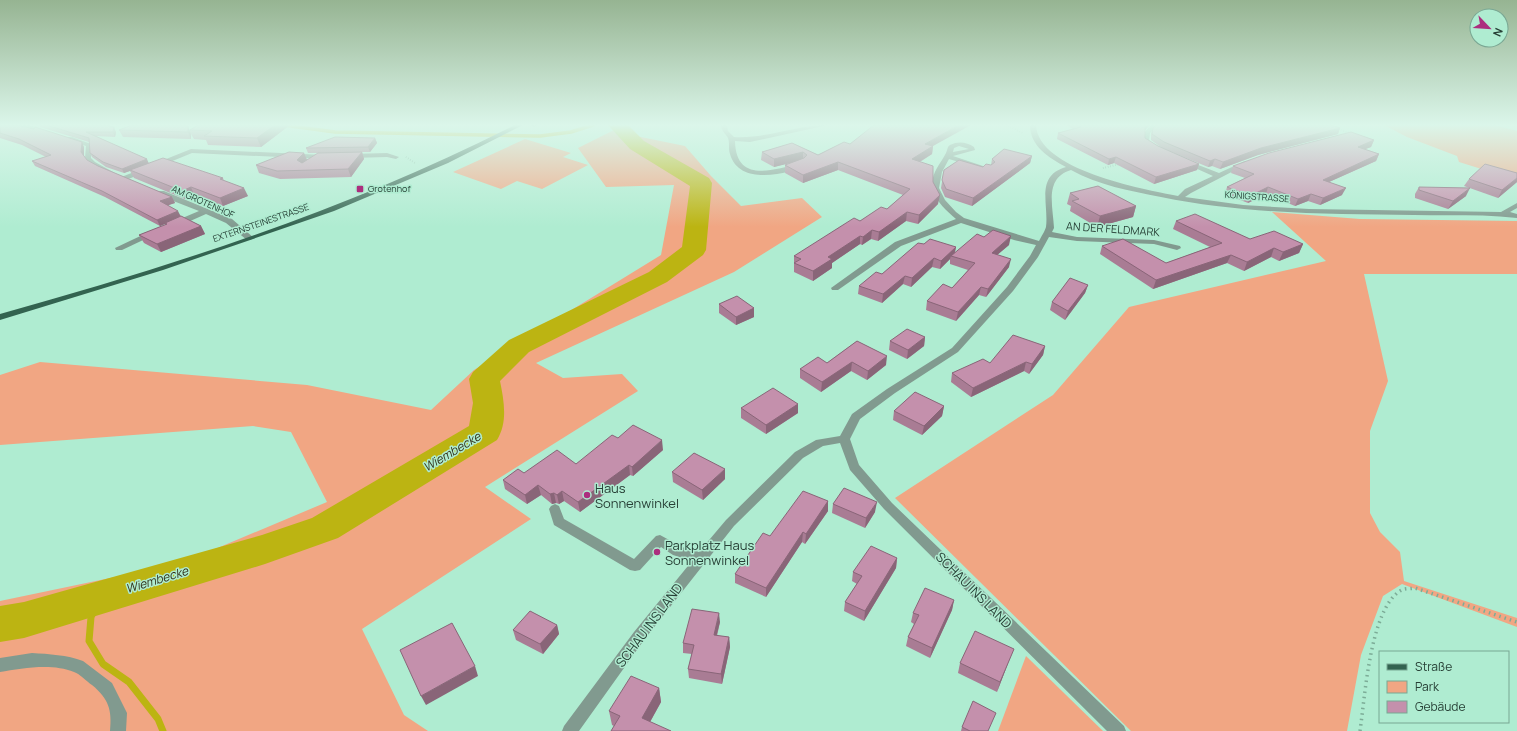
<svg xmlns="http://www.w3.org/2000/svg" width="1517" height="731" font-family="Manrope,sans-serif">
  <style>
    .green { fill: #f1a683 }
    .lines { fill: none; stroke-linecap: round; stroke-linejoin: round }
    .stream-far1 { stroke: #bcb412; stroke-width: 3.5 }
    .stream { stroke: #bcb412; stroke-width: 7 }
    .river { fill: #bcb412; fill-rule: evenodd }
    .path-far1 { stroke: #7cac97; stroke-width: 2; stroke-dasharray: 0.5 2; stroke-linecap: butt }
    .path { stroke: #7cac97; stroke-width: 3.5; stroke-dasharray: 1.5 4; stroke-linecap: butt }
    .minor { fill: #819a8f; fill-rule: evenodd }
    .major { fill: #336350; fill-rule: evenodd }
    .wall { fill: #a97c94 }
    .shaded-wall { fill: #896578 }
    .building { fill: #c490ac; stroke: #896578 }
    .poi-dot { fill: #ac2e7e; stroke: #afecd1; stroke-width: 1.5 }
    .labels { text-anchor: middle; stroke-width: 3; stroke-linejoin: round; paint-order: stroke }
    .far-poi-label { font-size: 9px; fill: #274036; stroke: #afecd1; text-anchor: start }
    .far-street-label { font-size: 9px; fill: #274036; stroke: #afecd1 }
    .street-label { font-size: 11px; fill: #274036; stroke: #afecd1 }
    .water-label { font-size: 12px; font-style: italic; fill: #32311a; stroke: #afecd1 }
    .near-poi-label { font-size: 13px; fill: #274036; stroke: #afecd1; text-anchor: start }
    .near-street-label { font-size: 13px; fill: #274036; stroke: #afecd1 }
  </style>
  <rect width="100%" height="100%" fill="#afecd1"/>
  <g class="green">
    <polygon points="624,125 631,135 685,146 711,176 741,206 802,198 822,217 734,272 536,363 563,378 622,374 638,391 485,487 531,519 362,629 404,715 428,731 0,731 0,601 182,563 327,502 291,432 253,426 0,445 0,375 40,362 307,385 431,410 474,370 661,255 674,185 606,187 578,148"/>
    <polygon points="1384,125 1495,125 1517,131 1517,180 1459,162 1457,156 1407,137"/>
    <polygon points="525,139 571,153 563,157 588,165 542,189 517,181 501,189 453,172"/>
    <polygon points="1272,212 1360,219 1517,221 1517,274 1364,274 1388,381 1370,431 1370,513 1380,532 1400,552 1404,581 1517,618 1517,627 1402,584 1383,596 1361,655 1347,731 1131,731 895,498 1053,395 1129,307 1326,261"/>
    <polygon points="1026,656 1103,731 998,731"/>
  </g>
  <g class="lines">
    <polyline class="stream-far1" points="283,125 335,132 540,136 571,132 593,125"/>
    <polyline class="stream" points="100,598 91,617 89,641 103,664 129,682 158,719 163,731"/>
    <path class="river" d="M608,125H628L644,141L709,178L712,183L706,250L703,255L667,282L529,352L500,381C504,401 508,422 497,440L338,538L265,564L24,638L0,642V606L24,602L262,535L312,518L469,426L473,403L469,379L473,372L509,340L649,272L682,247L690,186L630,149Z"/>
    <g class="path-far1">
      <polyline points="1006,125 1023,133"/>
      <polyline points="1341,130 1350,133"/>
      <polyline points="406,157 415,163"/>
      <polyline points="1103,168 1120,164"/>
    </g>
    <path class="path" d="M1360,731C1365,697 1370,610 1400,591C1404,588 1410,589 1415,588L1517,622"/>
    <g class="minor">
      <polygon points="19,125 29,125 50,132 47,134"/>
      <polygon points="530,125 537,125 534,127"/>
      <path d="M721,125H727L728,131L734,137C766,139 796,125 828,125L750,142L735,141C736,182 770,171 797,164L800,166C795,171 784,173 777,174C758,177 736,175 730,154C728,149 730,143 728,138C725,133 722,132 721,125Z"/>
      <path d="M1030,125H1036C1038,170 1142,189 1178,196L1185,189L1213,176L1184,163V161H1188L1219,173L1245,161L1248,163L1247,164L1191,193L1185,197L1243,205L1309,209L1501,212L1517,203V208L1510,212L1517,214V218C1483,214 1448,216 1414,215C1329,214 1244,214 1161,197C1130,191 1098,185 1071,170C1044,178 1053,206 1054,228L1052,232L1077,237L1154,240L1180,246L1181,248L1177,250L1154,244L1077,241L1049,237L1038,257L1013,291L958,352L895,393L860,419L850,439L859,465L892,503L1124,726L1126,731H1107L884,509L850,470L840,443L823,446L803,458L734,526L644,640L579,731H562L564,726L634,632L692,561L673,555L661,547L640,570L635,571L630,570L554,525L549,509L551,506L555,504L559,506L564,519L634,559L656,536L660,535L682,547L699,552L726,520L795,452L816,440L840,436L852,414L887,389L952,348L1007,287L1030,256L1036,245L1014,240L961,223L901,246L838,290H832L831,288L895,242L956,219C947,211 936,202 933,190C929,175 940,165 946,153C948,149 947,147 950,145C958,141 967,142 974,147L975,150L953,156L992,169L989,171L949,159L942,172L939,188L945,200L956,212L964,218L1039,241C1041,237 1045,231 1046,227C1049,204 1035,176 1066,167C1049,158 1030,146 1030,125ZM959,146L969,149L953,152L954,148Z"/>
      <polygon points="1151,125 1158,125 1150,133 1149,141 1158,148 1155,150 1143,142 1144,133"/>
      <path d="M68,137H72L91,144V158L95,162L113,172V174C104,176 90,165 85,158L86,146L68,139Z"/>
      <polygon points="191,149 324,155 327,157 324,159 192,153 126,180 120,180 119,178"/>
      <polygon points="387,153 399,157 396,159 387,157 350,158 347,156 350,154"/>
      <polygon points="158,191 164,191 232,219 254,238 250,240 247,240 226,223 206,214 179,226 173,226 173,222 199,211 158,195"/>
      <polygon points="151,231 157,231 158,233 122,250 116,250 115,248"/>
      <path d="M32,653C49,654 67,655 83,661L112,683L127,713L126,731H110C112,710 109,699 92,685C86,681 80,674 74,672C53,663 22,668 0,672V658Z"/>
    </g>
    <path class="major" d="M515,125H523L448,163L334,211L163,270L0,320V314C176,265 352,208 515,125Z"/>
  </g>
  <g class="wall">
    <polygon points="0,125 84,147 84,156 87,160 98,166 172,197 175,203 168,205 181,216 201,226 205,234 161,252 144,243 139,235 166,225 165,224 160,226 105,197 35,166 32,161 46,157 22,145 0,138"/>
    <polygon points="39,125 105,125 116,132 115,137 96,136 149,163 223,178 224,181 248,196 223,206 194,195 185,199 134,178 130,171 124,173 106,167 92,157 90,153 89,142 40,127"/>
    <polygon points="290,125 261,147 208,145 206,140 194,139 191,134 191,139 123,137 119,130 190,130"/>
    <polygon points="1066,125 1150,125 1145,130 1145,138 1158,146 1199,164 1197,170 1154,184 1114,163 1108,165 1057,139 1058,133 1073,129"/>
    <polygon points="1153,128 1340,128 1338,134 1258,155 1220,169 1212,166 1208,167 1162,148 1151,140 1151,134"/>
    <polygon points="375,138 377,143 370,152 362,152 364,159 351,177 280,179 259,173 256,165 304,153 307,160 320,153 308,153 306,148"/>
    <polygon points="1374,140 1371,147 1365,149 1379,154 1376,161 1329,182 1342,195 1320,205 1308,201 1295,206 1266,194 1248,203 1225,194 1227,187 1245,178 1231,173 1233,166"/>
    <polygon points="792,143 818,155 850,144 933,146 932,154 920,162 933,182 938,204 918,224 906,221 878,241 871,239 862,245 860,244 832,263 832,268 813,281 794,272 794,256 860,221 887,209 903,195 838,170 803,183 785,173 785,165 792,162 774,167 761,160 762,152"/>
    <polygon points="1032,156 1030,163 972,206 945,197 941,188 944,170 983,167 991,165 992,159"/>
    <polygon points="1469,179 1517,182 1498,198 1464,186"/>
    <polygon points="1419,187 1466,196 1448,209 1415,198 1415,194"/>
    <polygon points="1070,193 1136,206 1133,217 1097,227 1070,211 1071,206 1067,204"/>
    <polygon points="1176,221 1250,239 1303,244 1299,253 1279,261 1271,257 1244,271 1227,263 1153,289 1100,254 1102,246 1166,263 1210,247 1173,229"/>
    <polygon points="924,244 956,247 955,253 1009,245 997,255 1009,267 986,297 979,295 956,321 926,310 927,301 952,288 968,270 950,264 950,259 940,269 932,267 911,287 903,284 882,303 858,294 859,286 882,274"/>
    <polygon points="1088,285 1085,293 1065,320 1050,310 1052,302"/>
    <polygon points="719,304 754,308 754,317 736,325 719,313"/>
    <polygon points="925,337 924,346 907,359 889,350 890,341"/>
    <polygon points="857,341 886,365 867,380 851,371 821,392 800,378 800,369 827,363"/>
    <polygon points="1045,346 1043,355 1029,374 1024,371 971,397 951,382 952,373 990,363"/>
    <polygon points="798,404 798,413 766,434 741,418 741,408"/>
    <polygon points="944,406 942,416 922,435 893,420 894,411"/>
    <polygon points="618,438 663,450 633,476 630,475 580,512 564,501 559,504 556,503 552,504 541,495 527,504 505,489 503,480 524,473 576,464"/>
    <polygon points="672,472 725,479 703,500 673,482"/>
    <polygon points="828,501 828,511 805,544 802,542 766,597 735,583 735,574 770,536"/>
    <polygon points="833,504 875,512 865,528 832,513"/>
    <polygon points="897,558 896,568 864,621 844,611 845,602 857,584 852,581 853,572"/>
    <polygon points="954,600 952,610 930,658 906,646 908,637 914,624 911,622 913,613"/>
    <polygon points="720,622 717,636 729,637 730,647 722,684 689,678 688,669 692,654 683,653 683,643"/>
    <polygon points="557,625 559,634 543,654 516,640 513,630"/>
    <polygon points="1010,658 997,692 958,673 960,663"/>
    <polygon points="659,688 661,702 650,722 614,726 612,725 609,711"/>
    <polygon points="962,727 989,731 961,731"/>
  </g>
  <g class="shaded-wall">
    <polygon points="275,125 290,125 261,147 257,138"/>
    <polygon points="959,125 971,125 924,151 925,144"/>
    <polygon points="1146,125 1150,125 1143,132 1145,126"/>
    <polygon points="188,126 191,134 191,139 188,132"/>
    <polygon points="114,127 116,132 115,137 113,132"/>
    <polygon points="1340,128 1338,134 1258,155 1220,169 1223,162 1261,148"/>
    <polygon points="375,138 377,143 370,152 368,147"/>
    <polygon points="1374,140 1371,147 1355,153 1358,147"/>
    <polygon points="82,142 84,147 84,158 81,152"/>
    <polygon points="933,146 932,154 911,167 912,159"/>
    <polygon points="362,152 364,159 351,177 348,169"/>
    <polygon points="803,152 803,160 774,167 774,159"/>
    <polygon points="304,153 307,160 300,167 297,160"/>
    <polygon points="1379,154 1376,161 1320,186 1323,180"/>
    <polygon points="1032,156 1030,163 972,206 973,198"/>
    <polygon points="1116,157 1114,163 1108,165 1109,159"/>
    <polygon points="147,159 149,164 124,173 122,169"/>
    <polygon points="1215,159 1212,166 1208,167 1210,161"/>
    <polygon points="838,162 838,170 803,183 803,175"/>
    <polygon points="1199,164 1197,170 1154,184 1156,177"/>
    <polygon points="1517,178 1517,182 1498,198 1502,190"/>
    <polygon points="191,187 194,195 185,199 182,191"/>
    <polygon points="1268,187 1266,194 1248,203 1250,196"/>
    <polygon points="244,188 248,196 223,206 220,198"/>
    <polygon points="1346,188 1342,195 1320,205 1323,198"/>
    <polygon points="1470,188 1466,196 1448,209 1453,201"/>
    <polygon points="1311,194 1308,201 1295,206 1298,199"/>
    <polygon points="940,195 938,204 918,224 919,215"/>
    <polygon points="172,197 175,203 163,207 160,201"/>
    <polygon points="1136,206 1133,217 1097,227 1100,216"/>
    <polygon points="178,211 181,217 160,226 157,220"/>
    <polygon points="907,212 906,221 878,241 879,232"/>
    <polygon points="201,226 205,234 161,252 157,244"/>
    <polygon points="872,230 871,239 862,245 863,237"/>
    <polygon points="860,236 860,244 832,263 832,268 813,281 813,271 828,257"/>
    <polygon points="1011,236 1009,245 990,261 992,253"/>
    <polygon points="1303,244 1299,253 1279,261 1283,252"/>
    <polygon points="956,247 954,255 951,256 950,259 940,269 941,261"/>
    <polygon points="1274,248 1271,257 1244,271 1247,262"/>
    <polygon points="1231,255 1227,263 1153,289 1156,280"/>
    <polygon points="934,258 932,267 911,287 912,278"/>
    <polygon points="1011,259 1009,267 986,297 988,289"/>
    <polygon points="905,276 903,284 882,303 883,294"/>
    <polygon points="1088,285 1085,293 1065,320 1068,311"/>
    <polygon points="981,287 979,295 956,321 958,312"/>
    <polygon points="754,308 754,317 736,325 736,317"/>
    <polygon points="925,337 924,346 907,359 908,350"/>
    <polygon points="1045,346 1043,355 1029,374 1032,364"/>
    <polygon points="887,356 886,365 867,380 868,371"/>
    <polygon points="852,362 851,371 821,392 822,382"/>
    <polygon points="1026,362 1024,371 971,397 973,388"/>
    <polygon points="798,404 798,413 766,434 766,425"/>
    <polygon points="944,406 942,416 922,435 924,426"/>
    <polygon points="662,440 663,450 633,476 632,467"/>
    <polygon points="629,465 630,475 580,512 578,502"/>
    <polygon points="725,469 725,479 703,500 702,490"/>
    <polygon points="538,485 541,495 527,504 525,495"/>
    <polygon points="562,491 564,501 559,504 557,495"/>
    <polygon points="554,493 556,503 552,504 550,494"/>
    <polygon points="828,501 828,511 805,544 806,534"/>
    <polygon points="877,502 875,512 865,528 866,518"/>
    <polygon points="803,532 802,542 766,597 766,588"/>
    <polygon points="897,558 896,568 864,621 865,611"/>
    <polygon points="954,600 952,610 930,658 932,648"/>
    <polygon points="719,613 720,622 714,645 714,635"/>
    <polygon points="557,625 559,634 543,654 540,644"/>
    <polygon points="729,637 730,647 722,684 721,674"/>
    <polygon points="1014,649 1010,658 997,692 1000,682"/>
    <polygon points="475,666 478,676 426,705 421,696"/>
    <polygon points="659,688 661,702 645,731 642,718"/>
  </g>
  <g class="building">
    <polygon points="0,125 17,125 34,129 35,127 82,142 81,152 87,160 98,166 172,197 160,201 178,211 157,220 102,191 32,161 51,155 19,139 0,133"/>
    <polygon points="46,125 105,125 114,127 113,132 86,132 147,159 122,169 103,162 90,153 89,138"/>
    <polygon points="132,125 184,125 188,126 188,132 119,130"/>
    <polygon points="198,125 275,125 257,138 204,136 212,131 190,130"/>
    <polygon points="874,125 959,125 925,144 933,146 912,159 933,166 933,182 940,195 919,215 907,212 879,232 872,230 863,237 860,236 828,257 832,259 813,271 794,263 801,259 794,256 854,218 860,221 881,207 887,209 910,189 838,162 803,175 785,165 804,158 807,155 803,152 774,159 762,152 792,143 818,155 844,142 850,144"/>
    <polygon points="1077,125 1146,125 1145,126 1145,138 1158,146 1199,164 1156,177 1116,157 1109,159 1058,133 1081,127"/>
    <polygon points="1156,125 1331,125 1340,128 1261,148 1223,162 1215,159 1210,161 1164,142 1152,134 1153,128"/>
    <polygon points="1351,132 1374,140 1358,147 1379,154 1323,180 1346,188 1323,198 1311,194 1298,199 1268,187 1250,196 1227,187 1254,174 1233,166 1269,153"/>
    <polygon points="335,137 375,138 368,147 306,148"/>
    <polygon points="1004,149 1032,156 973,198 946,189 942,180 944,170 959,160 983,167 986,164 991,165 995,162 992,159"/>
    <polygon points="289,152 304,153 297,160 302,163 318,153 362,152 348,169 277,171 256,165"/>
    <polygon points="163,158 223,178 220,179 244,188 220,198 191,187 182,191 130,170"/>
    <polygon points="1485,164 1517,173 1517,178 1502,190 1469,179"/>
    <polygon points="1098,186 1136,206 1100,216 1072,201 1079,199 1070,193"/>
    <polygon points="1419,187 1470,188 1453,201 1419,190"/>
    <polygon points="1195,214 1250,239 1274,231 1303,244 1283,252 1274,248 1247,262 1231,255 1156,280 1102,246 1123,239 1166,263 1222,243 1176,221"/>
    <polygon points="181,216 201,226 157,244 139,235 167,224 165,223"/>
    <polygon points="993,230 1011,236 992,253 1011,259 988,289 981,287 958,312 927,301 943,284 952,288 975,263 951,256 977,234 984,237"/>
    <polygon points="930,239 956,247 941,261 934,258 912,278 905,276 883,294 859,286 876,272 882,274 918,243 924,244"/>
    <polygon points="1070,278 1088,285 1068,311 1052,302"/>
    <polygon points="737,296 754,308 736,317 719,304"/>
    <polygon points="907,329 925,337 908,350 890,341"/>
    <polygon points="1013,335 1045,346 1032,364 1026,362 973,388 952,373 983,359 990,363"/>
    <polygon points="857,341 887,356 868,371 852,362 822,382 800,369 818,357 827,363"/>
    <polygon points="773,388 798,404 766,425 741,408"/>
    <polygon points="915,392 944,406 924,426 894,411"/>
    <polygon points="633,425 662,440 632,467 629,465 578,502 562,491 557,495 554,493 550,494 538,485 525,495 503,480 518,469 524,473 557,450 576,464 612,435 618,438"/>
    <polygon points="694,453 725,469 702,490 672,472"/>
    <polygon points="844,488 877,502 866,518 833,504"/>
    <polygon points="803,491 828,501 806,534 803,532 766,588 735,574 763,533 770,536"/>
    <polygon points="871,546 897,558 865,611 845,602 862,576 853,572"/>
    <polygon points="925,588 954,600 932,648 908,637 919,615 913,613"/>
    <polygon points="692,609 719,613 714,635 729,637 721,674 688,669 694,645 683,643"/>
    <polygon points="530,611 557,625 540,644 513,630"/>
    <polygon points="452,623 475,666 421,696 400,650"/>
    <polygon points="975,631 1014,649 1000,682 960,663"/>
    <polygon points="631,676 659,688 642,718 671,731 611,731 620,716 609,711"/>
    <polygon points="973,701 996,713 988,731 970,731 962,727"/>
  </g>
  <linearGradient id="sky" x2="0" y2="1"><stop stop-color="#96b492"/><stop offset="0.55" stop-color="#dbf6ea"/><stop offset="1" stop-color="#dbf6ea" stop-opacity="0"/></linearGradient>
  <rect width="1517" height="227" fill="url(#sky)"/>
  <g class="poi-dot">
    <rect x="356" y="185" width="8" height="8" rx="2"/>
    <circle cx="587" cy="495" r="4"/>
    <circle cx="657" cy="552" r="4"/>
  </g>
  <g class="labels">
    <g class="far-poi-label">
      <text x="368" y="192">Grotenhof</text>
    </g>
    <g class="far-street-label">
      <text transform="translate(1257 197) rotate(4)" y="3">KÖNIGSTRASSE</text>
      <text transform="translate(203 202) rotate(24)" y="3">AM GROTENHOF</text>
      <text transform="translate(261 223) rotate(-19)" y="3">EXTERNSTEINESTRASSE</text>
    </g>
    <g class="street-label">
      <text transform="translate(1113 229) rotate(4)" y="4">AN DER FELDMARK</text>
    </g>
    <g class="water-label">
      <text transform="translate(452 452) rotate(-31)" y="4">Wiembecke</text>
      <text transform="translate(157 580) rotate(-17)" y="4">Wiembecke</text>
    </g>
    <g class="near-poi-label">
      <text x="595" y="493">Haus<tspan x="595" dy="15">Sonnenwinkel</tspan></text>
      <text x="665" y="550">Parkplatz Haus<tspan x="665" dy="15">Sonnenwinkel</tspan></text>
    </g>
    <g class="near-street-label">
      <text transform="translate(974 590) rotate(45)" y="5">SCHAU INS LAND</text>
      <text transform="translate(649 625) rotate(-53)" y="5">SCHAU INS LAND</text>
    </g>
  </g>
  <rect x="1379" y="651" width="130" height="72" fill="#afecd1" stroke="#79a793"/>
  <rect x="1387" y="664" width="20" height="6" fill="#336350" stroke="#79a793"/>
  <text x="1415" y="671" font-size="12" fill="#274036">Straße</text>
  <rect x="1387" y="681" width="20" height="12" fill="#f1a683" stroke="#79a793"/>
  <text x="1415" y="691" font-size="12" fill="#274036">Park</text>
  <rect x="1387" y="701" width="20" height="12" fill="#c490ac" stroke="#79a793"/>
  <text x="1415" y="711" font-size="12" fill="#274036">Gebäude</text>
  <g transform="translate(1489 28) rotate(115)"><circle r="19" fill="#afecd1" stroke="#79a793"/>
  <path d="M0-3L7 15L0 10L-7 15Z" fill="#ac2e7e"/>
  <text y="-6" font-size="11" font-weight="bold" text-anchor="middle" fill="#274036">N</text>
  </g>
</svg>
